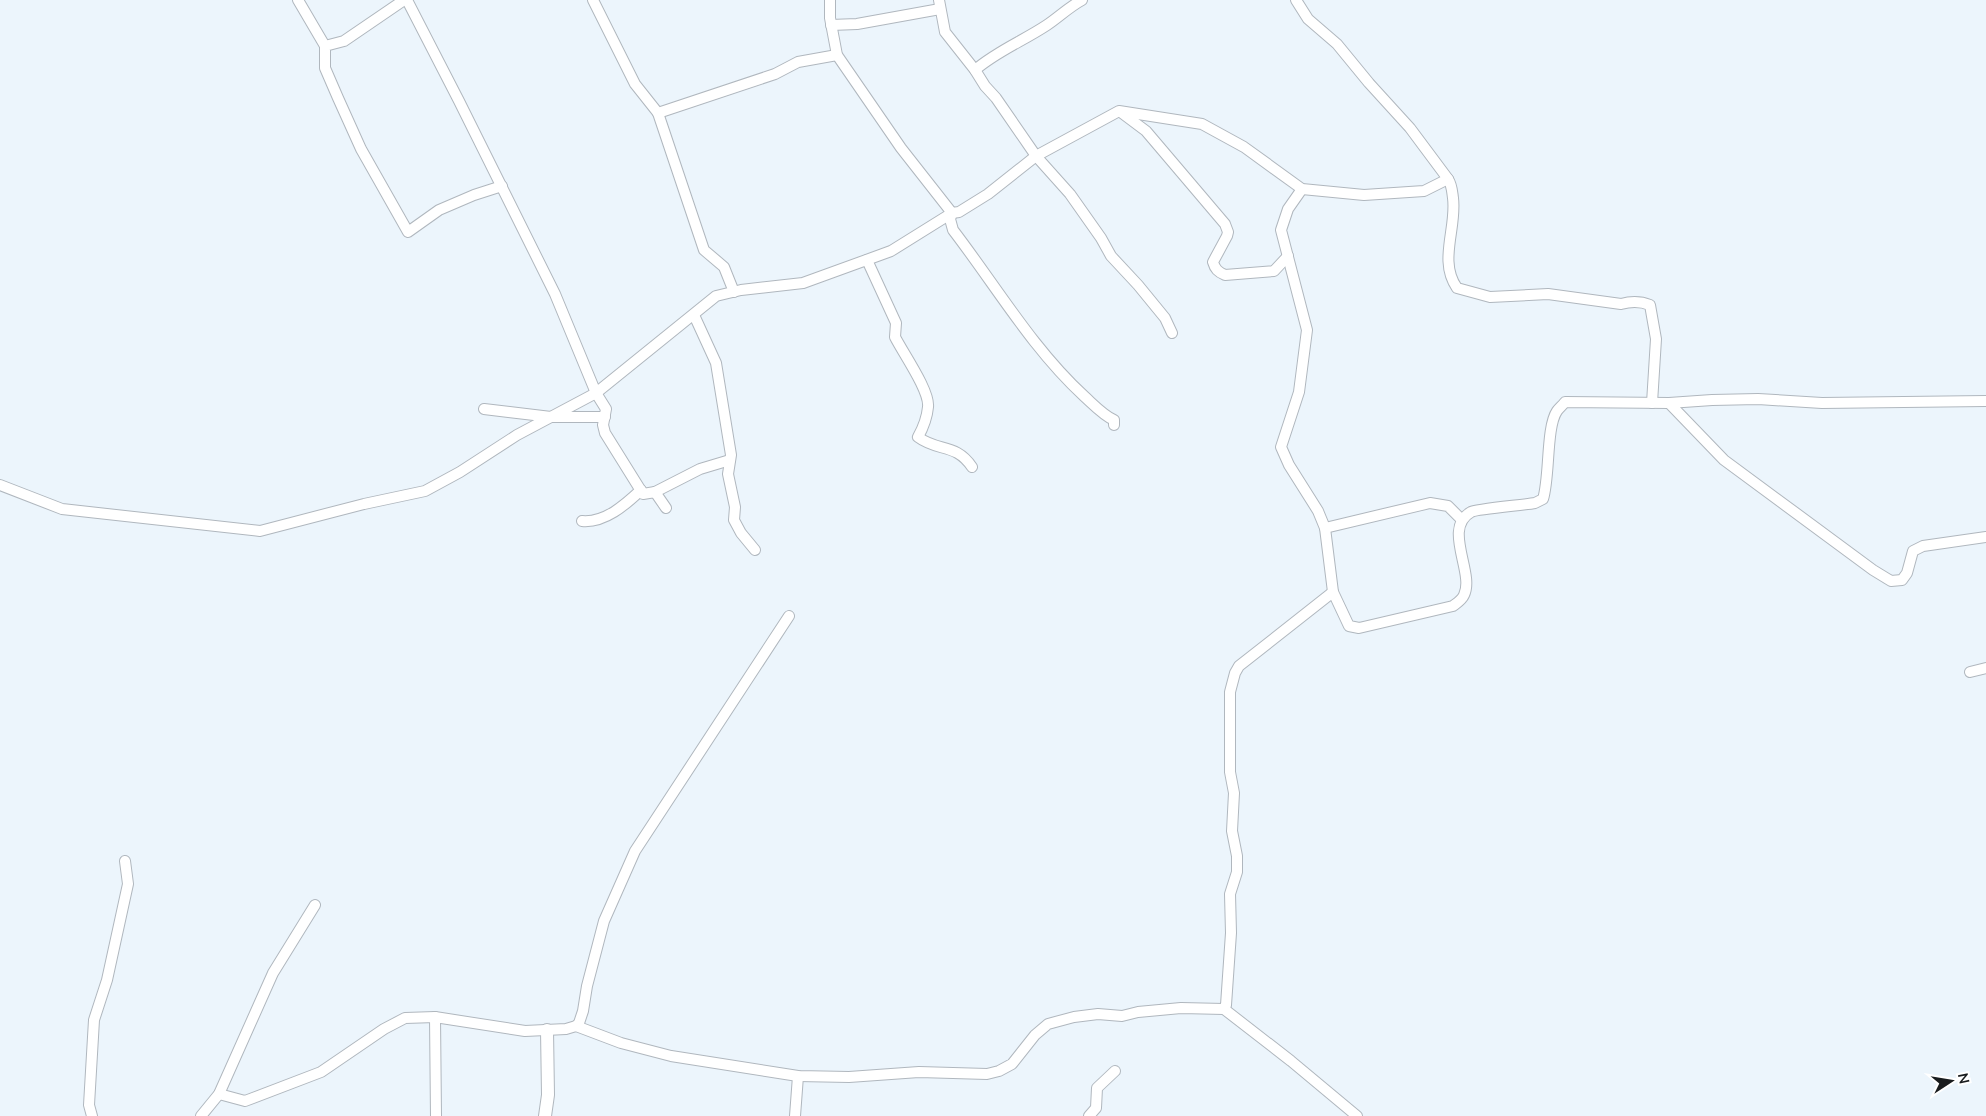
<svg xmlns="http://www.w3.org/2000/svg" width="1986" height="1116" font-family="Mulish,sans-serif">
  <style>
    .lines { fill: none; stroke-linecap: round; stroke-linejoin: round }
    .minor-casing { stroke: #b0b7be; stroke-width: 12 }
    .tertiary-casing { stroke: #b0b7be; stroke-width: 14 }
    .minor { stroke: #fff; stroke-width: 10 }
    .tertiary { stroke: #fff; stroke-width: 12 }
  </style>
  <rect width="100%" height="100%" fill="#ecf5fc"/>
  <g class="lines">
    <g class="minor-casing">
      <g id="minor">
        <polyline points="298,0 325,46"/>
        <polyline points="404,0 344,41 325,46 325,68 338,98 361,149 408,232 439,210 474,195 502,186"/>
        <polyline points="407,0 459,101 555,294 596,393 606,409 603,425 605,433 643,494 655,492 666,508"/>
        <polyline points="593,0 635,84 658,113 775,74 798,62 837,55"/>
        <path d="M830,0V18L837,55L901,148L952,213L950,219L953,230C996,286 1032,348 1084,396C1094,405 1103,415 1114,420V425"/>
        <polyline points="939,0 945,32 975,70 985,86 996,98 1036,156 1070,194 1101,238 1111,256 1138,285 1165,318 1172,333"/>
        <polyline points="831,25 857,24 940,9"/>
        <path d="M975,70C997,51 1023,41 1047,25C1059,17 1069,7 1082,0"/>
        <polyline points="658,113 704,250 724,267 734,292"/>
        <path d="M1122,113L1146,131L1225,224L1228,232L1227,236L1213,262C1215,269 1218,272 1225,275L1274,271L1288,256"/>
        <path d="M1448,179C1452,185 1452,191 1453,198C1457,228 1438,261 1457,288L1490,297L1548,294L1621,304C1632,301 1640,301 1650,305L1656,339L1652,403"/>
        <path d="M1302,189L1288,209L1281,230L1307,330L1299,392L1281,447L1289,465L1318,511L1325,528L1333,592L1349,626L1359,628L1453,606C1457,603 1462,600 1464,595C1475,573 1442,528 1471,512C1476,509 1524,505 1535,503L1543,499C1550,477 1546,427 1557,411C1559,408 1563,405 1565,402L1669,403L1712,400L1758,399L1822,403L1986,401"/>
        <path d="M867,260L896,323L895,337C903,353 930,391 928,407C927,418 923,428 918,437C938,452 956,443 972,467"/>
        <polyline points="694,315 716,363 731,455 728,474 735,507 734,520 741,533 755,550"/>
        <polyline points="1669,403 1724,460 1873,570 1891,581 1902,580 1907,573 1913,551 1923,546 1986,537"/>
        <polyline points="484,409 551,417 605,417"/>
        <polyline points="0,485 62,509 260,531 364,504 425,491 460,472 517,435 596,393 716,296 741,290 803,283 891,251 952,213 959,212 988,194 1036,156 1119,111 1202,124 1244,147 1302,189 1364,195 1424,191 1448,179 1410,128 1369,83 1337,44 1308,19 1296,0"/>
        <polyline points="655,492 700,469 730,460"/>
        <path d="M582,521C605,523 625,505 641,490"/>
        <polyline points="1325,528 1430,503 1448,506 1462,520"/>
        <polyline points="1970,672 1986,668"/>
        <polyline points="1224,1009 1291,1061 1357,1116"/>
        <polyline points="435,1017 436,1116"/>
        <polyline points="576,1026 621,1043 671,1056 798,1076 849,1077 919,1072 987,1074 999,1071 1012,1064 1035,1035 1048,1024 1074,1017 1098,1014 1122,1016 1138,1012 1181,1008 1224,1009 1226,1005 1231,933 1230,894 1237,872 1237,856 1232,831 1234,793 1230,772 1230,692 1235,673 1239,666 1333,592"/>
        <polyline points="219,1094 245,1101 321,1072 384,1029 405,1018 435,1017 525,1031 566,1029 576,1026 579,1023 583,1011 587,986 604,921 635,851 789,616"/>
        <polyline points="92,1116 89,1105 94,1020 107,980 128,884 125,861"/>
        <polyline points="201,1116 219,1094 273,973 315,905"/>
        <polyline points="795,1116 798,1076"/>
        <polyline points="1089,1116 1096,1108 1097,1088 1115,1071"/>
      </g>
    </g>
    <g class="tertiary-casing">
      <polyline id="tertiary" points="545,1116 548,1095 547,1030"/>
    </g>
    <use href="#minor" class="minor"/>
    <use href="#tertiary" class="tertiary"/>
  </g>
  <g transform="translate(1951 1081) rotate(78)" stroke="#ffffff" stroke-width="4" paint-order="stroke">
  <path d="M0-4L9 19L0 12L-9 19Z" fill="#191c1e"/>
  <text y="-8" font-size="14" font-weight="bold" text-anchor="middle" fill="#191c1e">N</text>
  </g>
</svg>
